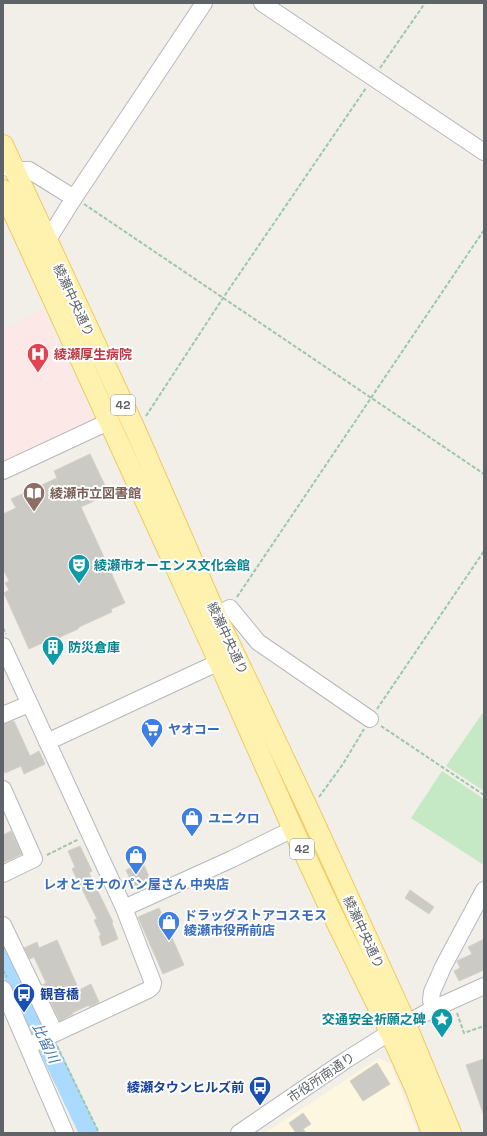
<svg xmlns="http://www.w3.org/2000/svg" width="487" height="1136" font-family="'Space Grotesk','Noto Sans JP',sans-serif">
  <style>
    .commercial { fill: #fef7e0 }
    .medical { fill: #fce8e6 }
    .green { fill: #c5e8c5 }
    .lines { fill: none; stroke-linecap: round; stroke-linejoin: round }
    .river { stroke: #aadaff; stroke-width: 19 }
    .building { fill: #cccac5; stroke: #d6d1c6 }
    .minor-casing { stroke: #b5b8bc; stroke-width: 18 }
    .major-casing { stroke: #f2c960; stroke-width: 22 }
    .path { stroke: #9cc7a9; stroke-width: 2; stroke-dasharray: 4 2; stroke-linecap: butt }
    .minor { stroke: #fff; stroke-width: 16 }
    .major { stroke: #fff2af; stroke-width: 20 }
    .labels { text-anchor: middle; stroke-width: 4; stroke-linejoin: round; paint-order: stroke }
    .shield { fill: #fff; stroke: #8f9295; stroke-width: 1 }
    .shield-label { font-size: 12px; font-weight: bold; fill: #5f6368 }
    .street-label { font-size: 13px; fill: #5f6368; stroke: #fff }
    .health-label { font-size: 13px; font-weight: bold; fill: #be3a42; stroke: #fff; text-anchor: start }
    .education-label { font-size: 13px; font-weight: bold; fill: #785e54; stroke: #fff; text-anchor: start }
    .culture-label { font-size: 13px; font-weight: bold; fill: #0d838f; stroke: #fff; text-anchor: start }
    .shop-label { font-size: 13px; font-weight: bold; fill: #366cbe; stroke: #fff; text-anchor: start }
    .transit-label { font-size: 13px; font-weight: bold; fill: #164399; stroke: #fff; text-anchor: start }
    .water-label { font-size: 14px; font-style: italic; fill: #4174aa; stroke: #fff }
  </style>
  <rect width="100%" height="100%" fill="#f1efe8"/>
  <polygon class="commercial" points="379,1058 391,1064 418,1133 265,1133"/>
  <polygon class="medical" points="43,310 94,419 92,427 3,467 3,329"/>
  <g class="green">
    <polygon points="484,711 484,791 446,766"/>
    <polygon points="442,771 484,799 484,865 411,818"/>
  </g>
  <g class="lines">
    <polyline class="river" points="3,953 89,1133"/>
  </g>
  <g class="building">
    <polygon points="90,454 109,494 81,507 125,603 111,609 112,612 79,627 78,629 58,638 58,636 29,649 4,593 9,590 5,583 9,581 3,569 3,514 16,508 11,499 57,478 54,471"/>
    <polygon points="14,721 30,756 39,751 45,764 24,774 21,766 5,773 3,769 3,724"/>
    <polygon points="11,831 22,854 3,863 3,835"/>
    <polygon points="80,846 92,871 89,873 113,922 112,923 118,939 102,946 99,936 101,935 94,920 97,919 72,869 75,867 68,851"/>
    <polygon points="143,863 151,881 134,888 126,870"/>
    <polygon points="410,890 434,907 429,914 405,898"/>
    <polygon points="159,908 184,965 163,974 138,917"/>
    <polygon points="484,939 484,970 459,981 454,971 460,968 457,961 472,954 468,947"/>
    <polygon points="57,940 79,990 91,984 99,1002 89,1007 89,1005 72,1013 73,1014 60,1021 42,985 46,983 34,957 30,959 24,948 37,942 39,948"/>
    <polygon points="484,1059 484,1113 483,1113 466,1065"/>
    <polygon points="377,1063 390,1084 363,1101 350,1081"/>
    <polygon points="303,1113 311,1124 303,1129 306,1133 296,1133 289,1123"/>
  </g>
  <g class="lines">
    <g class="minor-casing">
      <g id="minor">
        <polyline points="262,3 484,152"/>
        <polyline points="5,167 15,170 29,170 74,198 204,3"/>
        <polyline points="47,242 52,233 74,198"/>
        <polyline points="3,471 108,422"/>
        <polyline points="216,615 230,608 258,642 370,719"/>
        <polyline points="3,646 124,908 153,983 152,987 148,990 28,1046"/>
        <polyline points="3,715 29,704"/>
        <polyline points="47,742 230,657"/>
        <polyline points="3,789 34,859 3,874"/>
        <polyline points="124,908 232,859 293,829"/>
        <polyline points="3,925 55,1033"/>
        <polyline points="3,989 65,1133"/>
        <polyline points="433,1009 431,1000 432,992 443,967 484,890"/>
        <polyline points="239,1133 346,1060 389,1033 433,1009 484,986"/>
      </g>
    </g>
    <g class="major-casing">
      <g id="major">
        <polyline points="3,145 135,429 216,615 309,811 400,1010 451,1133"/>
        <polyline points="3,190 214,651 293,829 332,913 383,1017 416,1090 432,1133"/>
      </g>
    </g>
    <g class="path">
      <polyline points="380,68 425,3"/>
      <polyline points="84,204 484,474"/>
      <polyline points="146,416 223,298 366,88"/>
      <polyline points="237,597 484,230"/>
      <polyline points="3,628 6,634"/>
      <polyline points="377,709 484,551"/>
      <polyline points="381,726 484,795"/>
      <polyline points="319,797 343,764 364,729"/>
      <polyline points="47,855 79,839"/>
      <polyline points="3,970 7,977"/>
      <polyline points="457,1013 464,1033 484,1026"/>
      <polyline points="57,1046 99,1133"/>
    </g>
    <use href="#minor" class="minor"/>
    <use href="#major" class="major"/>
  </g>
  <defs>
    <g id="hospital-pin" transform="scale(1.15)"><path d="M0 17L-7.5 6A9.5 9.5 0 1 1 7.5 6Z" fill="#e0444e" stroke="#fff"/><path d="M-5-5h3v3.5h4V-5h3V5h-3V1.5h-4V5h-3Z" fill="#fff"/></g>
    <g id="library-pin" transform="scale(1.15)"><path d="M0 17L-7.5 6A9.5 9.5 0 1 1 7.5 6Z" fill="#8d6e63" stroke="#fff"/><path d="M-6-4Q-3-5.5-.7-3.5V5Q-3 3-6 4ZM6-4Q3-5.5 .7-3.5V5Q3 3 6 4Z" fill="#fff"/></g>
    <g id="theatre-pin" transform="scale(1.15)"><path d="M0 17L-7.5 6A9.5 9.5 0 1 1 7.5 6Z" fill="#0f9aa8" stroke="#fff"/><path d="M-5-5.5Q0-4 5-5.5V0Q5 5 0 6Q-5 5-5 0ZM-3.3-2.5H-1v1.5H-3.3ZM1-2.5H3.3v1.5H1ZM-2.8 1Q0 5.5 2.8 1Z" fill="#fff"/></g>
    <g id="building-pin" transform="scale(1.15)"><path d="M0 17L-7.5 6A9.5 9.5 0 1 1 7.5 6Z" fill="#0f9aa8" stroke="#fff"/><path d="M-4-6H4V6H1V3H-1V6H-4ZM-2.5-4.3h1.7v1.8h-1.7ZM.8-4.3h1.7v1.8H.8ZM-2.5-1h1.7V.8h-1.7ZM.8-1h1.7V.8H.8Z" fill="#fff"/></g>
    <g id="supermarket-pin" transform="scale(1.15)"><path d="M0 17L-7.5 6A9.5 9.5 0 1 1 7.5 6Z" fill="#3f7fe0" stroke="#fff"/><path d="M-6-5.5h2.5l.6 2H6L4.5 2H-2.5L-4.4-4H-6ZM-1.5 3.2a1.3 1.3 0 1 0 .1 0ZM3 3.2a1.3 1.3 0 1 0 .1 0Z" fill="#fff"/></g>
    <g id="shop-pin" transform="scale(1.15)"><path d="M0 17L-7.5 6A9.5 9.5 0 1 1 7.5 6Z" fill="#3f7fe0" stroke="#fff"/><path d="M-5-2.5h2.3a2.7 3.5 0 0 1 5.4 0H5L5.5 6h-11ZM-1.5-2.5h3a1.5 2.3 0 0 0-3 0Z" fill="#fff"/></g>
    <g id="bus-pin" transform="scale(1.15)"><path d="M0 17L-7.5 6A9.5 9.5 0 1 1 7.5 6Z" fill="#1a4fb4" stroke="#fff"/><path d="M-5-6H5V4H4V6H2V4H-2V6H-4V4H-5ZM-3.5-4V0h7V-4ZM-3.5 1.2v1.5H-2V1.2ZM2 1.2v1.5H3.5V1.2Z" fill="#fff"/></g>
    <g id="sight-pin" transform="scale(1.15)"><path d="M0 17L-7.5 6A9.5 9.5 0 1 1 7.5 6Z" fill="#0f9aa8" stroke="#fff"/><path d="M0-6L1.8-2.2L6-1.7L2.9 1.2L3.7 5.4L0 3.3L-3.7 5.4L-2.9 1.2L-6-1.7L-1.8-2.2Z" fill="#fff"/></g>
  </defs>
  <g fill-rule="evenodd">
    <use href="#hospital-pin" x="38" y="354"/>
    <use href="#library-pin" x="34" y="493"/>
    <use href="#theatre-pin" x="79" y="565"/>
    <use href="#building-pin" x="53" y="647"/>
    <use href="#supermarket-pin" x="152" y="729"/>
    <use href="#shop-pin" x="192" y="818"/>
    <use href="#shop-pin" x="136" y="856"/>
    <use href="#shop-pin" x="169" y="922"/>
    <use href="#bus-pin" x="24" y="994"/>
    <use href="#sight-pin" x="442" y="1019"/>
    <use href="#bus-pin" x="260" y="1087"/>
  </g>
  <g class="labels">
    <g class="shield">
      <rect x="111" y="395" width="24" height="20" rx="3"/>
      <rect x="290" y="839" width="24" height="20" rx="3"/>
    </g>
    <g class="shield-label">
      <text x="123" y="409">42</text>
      <text x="302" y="853">42</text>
    </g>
    <g class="street-label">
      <text transform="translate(74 300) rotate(65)" y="5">綾瀬中央通り</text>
      <text transform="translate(228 638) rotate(65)" y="5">綾瀬中央通り</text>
      <text transform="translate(364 932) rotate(65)" y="5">綾瀬中央通り</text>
      <text transform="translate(321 1077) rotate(-34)" y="5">市役所南通り</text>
    </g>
    <g class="health-label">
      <text x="54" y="359">綾瀬厚生病院</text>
    </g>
    <g class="education-label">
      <text x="50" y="498">綾瀬市立図書館</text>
    </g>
    <g class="culture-label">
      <text x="94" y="570">綾瀬市オーエンス文化会館</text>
      <text x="68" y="652">防災倉庫</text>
      <text x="426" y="1024" text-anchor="end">交通安全祈願之碑</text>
    </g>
    <g class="shop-label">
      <text x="168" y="734">ヤオコー</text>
      <text x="208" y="823">ユニクロ</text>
      <text x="136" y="889" text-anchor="middle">レオとモナのパン屋さん 中央店</text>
      <text x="184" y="920">ドラッグストアコスモス<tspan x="184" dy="15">綾瀬市役所前店</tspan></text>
    </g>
    <g class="transit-label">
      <text x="40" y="999">観音橋</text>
      <text x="244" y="1092" text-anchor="end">綾瀬タウンヒルズ前</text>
    </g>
    <g class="water-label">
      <text transform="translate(46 1043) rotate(64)" y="5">比留川</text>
    </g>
  </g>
  <rect width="487" height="1136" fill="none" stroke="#5f6368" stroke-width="8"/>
</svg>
